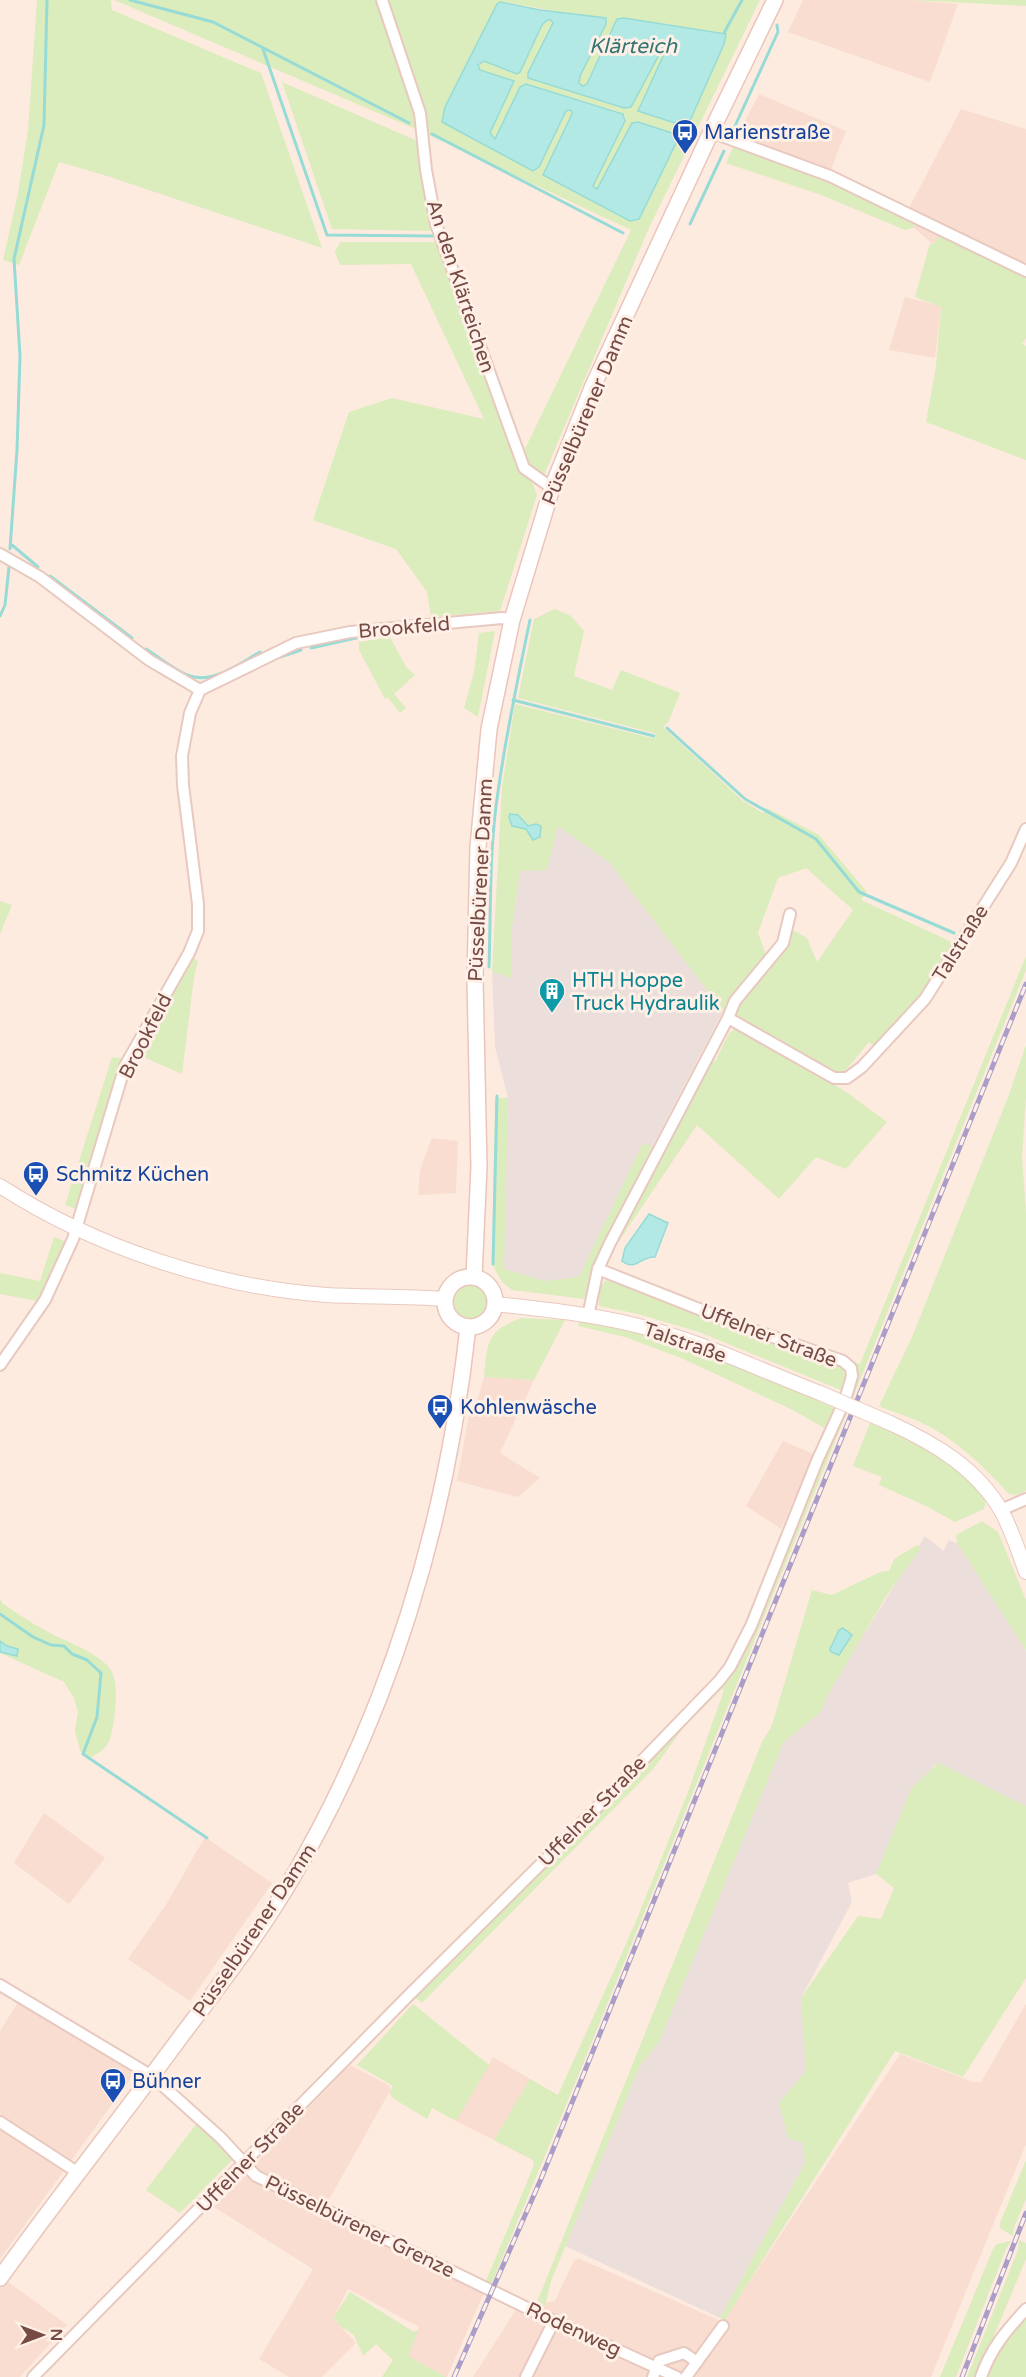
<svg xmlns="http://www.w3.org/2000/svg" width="1026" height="2377" font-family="'Varela Round',sans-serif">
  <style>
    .residential { fill: #f8ddd0 }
    .industrial { fill: #ecdfdb }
    .green { fill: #dbecbd; fill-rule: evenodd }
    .water { fill: #b2e9e4; stroke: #97dbd6; stroke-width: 1.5 }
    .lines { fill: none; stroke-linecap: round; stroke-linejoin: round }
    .stream { stroke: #97dbd6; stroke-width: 3 }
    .minor-casing { stroke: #e8c9bf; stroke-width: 14 }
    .tertiary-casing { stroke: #e8c9bf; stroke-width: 16 }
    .secondary-casing { stroke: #eac5ba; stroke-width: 18 }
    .minor { stroke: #fff; stroke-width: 10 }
    .tertiary { stroke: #fff; stroke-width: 14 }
    .secondary { stroke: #fff; stroke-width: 15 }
    .rail-casing { stroke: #aa9dc7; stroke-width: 5 }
    .rail { stroke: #fff0e7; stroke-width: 3; stroke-dasharray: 9; stroke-linecap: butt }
    .tertiary-bridge-casing { stroke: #e8c9bf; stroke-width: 16; stroke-linecap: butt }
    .tertiary-bridge { stroke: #fff; stroke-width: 14 }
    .labels { text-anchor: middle; stroke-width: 6; stroke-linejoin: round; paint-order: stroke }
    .transit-label { font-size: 20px; fill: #164399; stroke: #fff0e7; text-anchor: start }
    .street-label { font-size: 20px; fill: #764b45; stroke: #fff0e7 }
    .culture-label { font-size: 20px; fill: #0d838f; stroke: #fff0e7; text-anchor: start }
    .water-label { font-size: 21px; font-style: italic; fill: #357672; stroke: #fff0e7 }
  </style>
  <rect width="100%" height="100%" fill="#feebdf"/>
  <g class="residential">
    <polygon points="803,0 910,0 958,4 930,82 788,32"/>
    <polygon points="759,94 846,131 830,172 736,138"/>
    <polygon points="961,109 1026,129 1026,288 934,245 914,228 909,208"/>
    <polygon points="905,297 941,306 935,358 889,350"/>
    <polygon points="432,1138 458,1141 456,1193 418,1195 420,1170"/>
    <polygon points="484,1377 534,1380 500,1453 540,1478 518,1497 457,1481 470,1409 475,1409"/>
    <polygon points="783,1441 814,1454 781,1529 746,1506"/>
    <polygon points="44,1813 105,1858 69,1904 14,1863"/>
    <polygon points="205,1837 272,1883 190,2001 128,1959 167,1903"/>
    <polygon points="19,2001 136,2071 0,2259 0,2031"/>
    <polygon points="1026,2004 1026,2144 931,2377 473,2377 517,2308 555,2301 574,2260 580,2259 723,2322 900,2054 973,2082 981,2082"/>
    <polygon points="493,2057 557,2095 533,2160 456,2121"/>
    <polygon points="350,2065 388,2085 391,2089 321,2214 484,2293 447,2377 425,2377 403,2368 419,2327 348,2289 333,2318 356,2343 322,2377 289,2377 259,2359 313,2269 214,2207"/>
    <polygon points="0,2276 67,2325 20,2377 0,2377"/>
  </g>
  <g class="industrial">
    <polygon points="558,826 610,863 723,1011 652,1147 643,1144 579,1277 545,1281 503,1269 508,1098 495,1047 492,971 511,977 511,935 520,871"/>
    <polygon points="925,1536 943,1551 949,1540 957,1543 1026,1650 1026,1806 937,1763 911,1790 876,1874 848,1883 852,1902 801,1998 812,2150 720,2318 565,2246 640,2066 659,2042 789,1727 836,1679"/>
  </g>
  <g class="green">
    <polygon points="37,0 111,0 112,10 261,73 322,248 107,176 59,162 19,265 3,260 18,193 28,130"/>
    <path d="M114,0H760L648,230L544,475L529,466L524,451L631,230L420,131ZM505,2L607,21L580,76L579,83L583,86L587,84L617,19L624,18L720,34L725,39L687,125L639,107L670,43L667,40L624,108L528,73L554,23L551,20H547L542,25L520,72L517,74L484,61L478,65L480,70L514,81L490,133L496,139L524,84H526L617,111L626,117L593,186L597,189L632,123L677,136V141L641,216L635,221H630L543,175L571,116L572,112L570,110H566L526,168L445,107Z"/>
    <polygon points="910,0 1026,0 1026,6"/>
    <polygon points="282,82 422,143 422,170 432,231 332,229"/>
    <polygon points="734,145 829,181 914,222 914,228 905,230 824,196 726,163"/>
    <polygon points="939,233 1026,274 1026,338 1022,344 1026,346 1026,460 926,422 936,366 941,307 915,297 930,243 934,244"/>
    <polygon points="340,242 436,242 522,473 532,482 537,495 500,611 431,617 427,592 396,549 313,520 349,412 392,398 484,419 411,264 340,265 335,252"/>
    <polygon points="555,609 571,616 584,631 574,676 612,690 621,670 680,693 669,721 663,727 743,801 763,813 767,808 819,835 867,892 861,900 954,943 921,999 875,1047 869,1042 846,1070 835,1076 734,1017 738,1004 789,928 807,938 817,962 853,910 806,868 778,878 758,933 766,955 723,1011 610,863 558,826 547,870 520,871 511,935 511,978 492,971 502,787 515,704 652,738 657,737 654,733 518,698 534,619"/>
    <polygon points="495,631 478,717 464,708 474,672 479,633"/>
    <polygon points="390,637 406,667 415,675 394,694 406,708 400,713 388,698 385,699 359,650 359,642"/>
    <polygon points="0,901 12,905 0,934"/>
    <polygon points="1026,956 1026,970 581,2069 491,2285 486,2281 534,2165 533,2160 494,2140 530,2079 558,2095 634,1926 688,1792 724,1690 722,1689 684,1727 654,1768 422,2003 413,1996 727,1674 853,1384 846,1359 860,1364"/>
    <polygon points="193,957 198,962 194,977 182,1074 141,1056"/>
    <polygon points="736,1029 845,1091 887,1122 846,1169 816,1157 779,1199 697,1125 609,1256 713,1060 715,1062 729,1033"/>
    <path d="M1026,1045V1097L1022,1157L1026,1212V1491L1016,1495L1009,1494C983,1466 957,1440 922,1423C908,1416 893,1412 879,1406L912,1337L1008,1097Z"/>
    <polygon points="112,1057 124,1059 76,1209 65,1205"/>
    <polygon points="495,1098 508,1098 504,1269 545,1281 579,1277 643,1143 652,1147 595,1265 584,1299 512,1290 502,1282 492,1264"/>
    <polygon points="54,1237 67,1242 49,1283 37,1301 0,1294 0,1273 40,1281"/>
    <path d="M615,1279L839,1363C846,1373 847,1380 843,1391L699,1332L638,1314L599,1306V1289L605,1281Z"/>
    <circle cx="471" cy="1302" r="17"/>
    <path d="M521,1318L565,1320L534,1380L484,1377C488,1342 485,1332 521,1318Z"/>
    <path d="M580,1320C669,1331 753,1372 834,1408L824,1428L795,1411L681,1358L625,1337L578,1326Z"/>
    <path d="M870,1423C917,1442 952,1458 986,1499L984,1509L955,1522L928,1507L879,1485L882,1477L853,1466Z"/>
    <polygon points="982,1521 998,1532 1026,1600 1026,1650 957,1543 956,1535"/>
    <polygon points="917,1545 921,1548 887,1595 827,1696 821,1712 781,1744 781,1748 659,2042 640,2066 551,2281 545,2306 537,2302 762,1742 772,1725 812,1590 832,1595 880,1572 889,1571 894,1559"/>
    <path d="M0,1599L3,1604C16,1612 29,1622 43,1629C63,1641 91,1649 108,1666C119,1678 116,1706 114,1720C110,1741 111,1747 91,1757L80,1751L75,1731L78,1712L74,1698L64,1682L0,1653Z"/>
    <polygon points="938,1763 1026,1806 1026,1978 963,2077 895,2051 725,2320 720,2318 805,2163 803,2143 788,2138 779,2103 806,2071 801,1998 858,1916 881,1919 894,1888 876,1874 911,1789"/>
    <polygon points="413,2004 489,2065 456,2121 432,2108 427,2119 394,2099 389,2093 393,2086 357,2065"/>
    <polygon points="197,2123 234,2158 180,2213 146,2190"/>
    <polygon points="1026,2160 1026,2199 1013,2230 1013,2236 1000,2228 1000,2223"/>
    <polygon points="1019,2240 1026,2243 1026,2259 977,2377 967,2377 1018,2250"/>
    <polygon points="1011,2241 1006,2249 956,2377 940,2377 993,2249 997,2244"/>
    <polygon points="350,2292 414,2332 416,2330 418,2331 408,2356 446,2377 382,2377 393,2360 376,2344 363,2356 354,2335 337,2324 337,2321 333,2318"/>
    <polygon points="1026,2319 1026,2377 988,2377 999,2350"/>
  </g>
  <g class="water">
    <polygon points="500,2 540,10 606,18 606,24 580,76 579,83 583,86 587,84 617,19 624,18 726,34 724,44 689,123 684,126 638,111 669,43 667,40 631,107 624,108 528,78 528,73 553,23 551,20 547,20 542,25 520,72 517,74 484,61 478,65 480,70 514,81 490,133 495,139 520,87 526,84 623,114 625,121 593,186 597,189 632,123 638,122 675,134 677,136 677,141 639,219 630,221 543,175 571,116 572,112 570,110 566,111 539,167 533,171 442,122 445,107 497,4"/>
    <polygon points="510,814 518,815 528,826 536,824 541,826 540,837 533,840 526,829 512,826 509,817"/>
    <path d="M649,1214L668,1223L655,1257C640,1256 636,1272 622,1261L625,1248Z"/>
    <polygon points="843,1628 852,1635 839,1655 831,1652 830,1649 839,1630"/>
    <polygon points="0,1641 7,1646 18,1649 17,1656 0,1652"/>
  </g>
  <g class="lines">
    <g class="stream">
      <polyline points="130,0 213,22 409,123"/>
      <polyline points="724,33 742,0"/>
      <polyline points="263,49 327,235 433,236"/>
      <polyline points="735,126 778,32 777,25"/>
      <polyline points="432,134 623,233"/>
      <polyline points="690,224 724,151"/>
      <polyline points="12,545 38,567"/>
      <polyline points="10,549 17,450 20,356 14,259 44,125 47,0"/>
      <polyline points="50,576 132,638"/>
      <polyline points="0,616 5,605 9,567"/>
      <polyline points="311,648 365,636"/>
      <path d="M146,649C159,657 175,671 190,676C214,684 240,663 260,652"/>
      <polyline points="277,658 301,650"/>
      <polyline points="513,700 654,736"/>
      <polyline points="667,728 745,799 816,839 859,892 954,933"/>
      <path d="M489,967C491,909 489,850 498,792C506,734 518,677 530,620"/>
      <polyline points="493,1264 497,1096"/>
      <polyline points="0,1614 33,1637 51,1645 64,1646 72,1654 87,1660 101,1673 97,1717 83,1754 207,1838"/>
    </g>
    <g class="minor-casing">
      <g id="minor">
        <polyline points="382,0 420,113 426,170 436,224 524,468 552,488"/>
        <polyline points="711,132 830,176 1026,271"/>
        <polyline points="0,554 40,577 149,660 200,690"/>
        <polyline points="728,1018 735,1001 783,943 790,914"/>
        <polyline points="588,1316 598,1269 610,1243 728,1018 834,1078 847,1078 862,1067 925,999 1011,863 1026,829"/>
        <polyline points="0,1365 45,1300 73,1239 125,1066 189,953 198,931 198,904 183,785 182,756 190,713 200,690 296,643 350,632 502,618 512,620"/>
        <polyline points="1001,1510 1026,1499"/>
        <polyline points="0,1985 152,2076 221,2138 256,2176 554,2321 677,2377"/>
        <polyline points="0,2122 77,2172"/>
        <polyline points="33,2377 408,1996 577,1828 719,1681 730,1667 751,1626 817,1461 845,1400 852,1376 851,1368 843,1361 747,1328 598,1269"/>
        <polyline points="526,2377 554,2321"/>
        <polyline points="653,2377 659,2361 684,2353 697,2362"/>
        <polyline points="686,2377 723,2326"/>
        <path d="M981,2377C991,2348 1006,2331 1026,2309"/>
      </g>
    </g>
    <g class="tertiary-casing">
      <g id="tertiary">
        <path d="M0,1186C94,1247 215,1287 326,1295C366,1297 406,1296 445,1299"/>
        <path d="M495,1304C542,1309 590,1314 635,1325C699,1340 760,1370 820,1393"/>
        <path d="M890,1423C934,1443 977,1468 1002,1512C1012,1531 1019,1552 1026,1572"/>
      </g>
    </g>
    <g class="secondary-casing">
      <g id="secondary">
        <polyline points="474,1277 479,1167 475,979 478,847 489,729 512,620 552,488 592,388 711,132 775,0"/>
        <circle cx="470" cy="1302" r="25"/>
        <path d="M0,2278C59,2196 122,2117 182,2035C220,1985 259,1934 291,1880C390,1712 447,1521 468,1327"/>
      </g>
    </g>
    <use href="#minor" class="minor"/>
    <use href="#tertiary" class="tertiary"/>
    <use href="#secondary" class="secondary"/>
    <g class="rail-casing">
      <g id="rail">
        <polyline points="454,2377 541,2179 1026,984"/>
        <polyline points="962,2377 1026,2213"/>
      </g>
    </g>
    <use href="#rail" class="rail"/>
    <g class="tertiary-bridge-casing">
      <polyline id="tertiary-bridge" points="820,1393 890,1423"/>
    </g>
    <use href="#tertiary-bridge" class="tertiary-bridge"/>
  </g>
  <defs>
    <g id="bus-pin" transform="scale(1.35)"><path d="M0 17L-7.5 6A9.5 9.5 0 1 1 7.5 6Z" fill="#1a4fb4" stroke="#fff0e7"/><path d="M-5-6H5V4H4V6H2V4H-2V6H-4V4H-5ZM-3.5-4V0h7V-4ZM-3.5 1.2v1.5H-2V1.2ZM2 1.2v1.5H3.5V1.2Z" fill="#fff"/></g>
    <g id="building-pin" transform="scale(1.35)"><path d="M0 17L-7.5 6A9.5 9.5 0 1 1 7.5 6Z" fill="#0f9aa8" stroke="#fff0e7"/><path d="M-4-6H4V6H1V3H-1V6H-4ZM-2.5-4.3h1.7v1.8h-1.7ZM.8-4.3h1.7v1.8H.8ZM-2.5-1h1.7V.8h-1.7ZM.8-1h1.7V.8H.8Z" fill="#fff"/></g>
  </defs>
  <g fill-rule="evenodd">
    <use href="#bus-pin" x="685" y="132"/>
    <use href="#building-pin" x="552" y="991"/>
    <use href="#bus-pin" x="36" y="1174"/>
    <use href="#bus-pin" x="440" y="1407"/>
    <use href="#bus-pin" x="113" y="2081"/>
  </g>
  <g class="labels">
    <g class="transit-label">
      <text x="704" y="139">Marienstraße</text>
      <text x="56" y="1181">Schmitz Küchen</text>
      <text x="460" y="1414">Kohlenwäsche</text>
      <text x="132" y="2088">Bühner</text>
    </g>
    <g class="street-label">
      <text transform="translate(461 286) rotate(72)" y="7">An den Klärteichen</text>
      <text transform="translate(587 410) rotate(-67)" y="7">Püsselbürener Damm</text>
      <text transform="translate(404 627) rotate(-5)" y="7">Brookfeld</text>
      <text transform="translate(480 880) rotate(-87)" y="7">Püsselbürener Damm</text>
      <text transform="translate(960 943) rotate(-58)" y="7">Talstraße</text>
      <text transform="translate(145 1036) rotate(-63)" y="7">Brookfeld</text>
      <text transform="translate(769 1335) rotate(21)" y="7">Uffelner Straße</text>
      <text transform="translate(685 1342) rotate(19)" y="7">Talstraße</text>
      <text transform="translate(592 1811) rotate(-46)" y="7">Uffelner Straße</text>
      <text transform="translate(254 1930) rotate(-56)" y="7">Püsselbürener Damm</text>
      <text transform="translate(250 2157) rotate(-46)" y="7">Uffelner Straße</text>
      <text transform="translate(360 2226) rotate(26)" y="7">Püsselbürener Grenze</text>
      <text transform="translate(574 2329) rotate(25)" y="7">Rodenweg</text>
    </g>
    <g class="culture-label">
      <text x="572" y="987">HTH Hoppe<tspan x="572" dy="23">Truck Hydraulik</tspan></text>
    </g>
    <g class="water-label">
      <text x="633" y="53">Klärteich</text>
    </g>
  </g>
  <g transform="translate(42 2335) rotate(90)" stroke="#fff0e7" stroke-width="4.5" paint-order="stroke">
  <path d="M0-4.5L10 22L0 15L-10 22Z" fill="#764b45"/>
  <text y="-9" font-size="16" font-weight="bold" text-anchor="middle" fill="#764b45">N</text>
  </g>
</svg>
